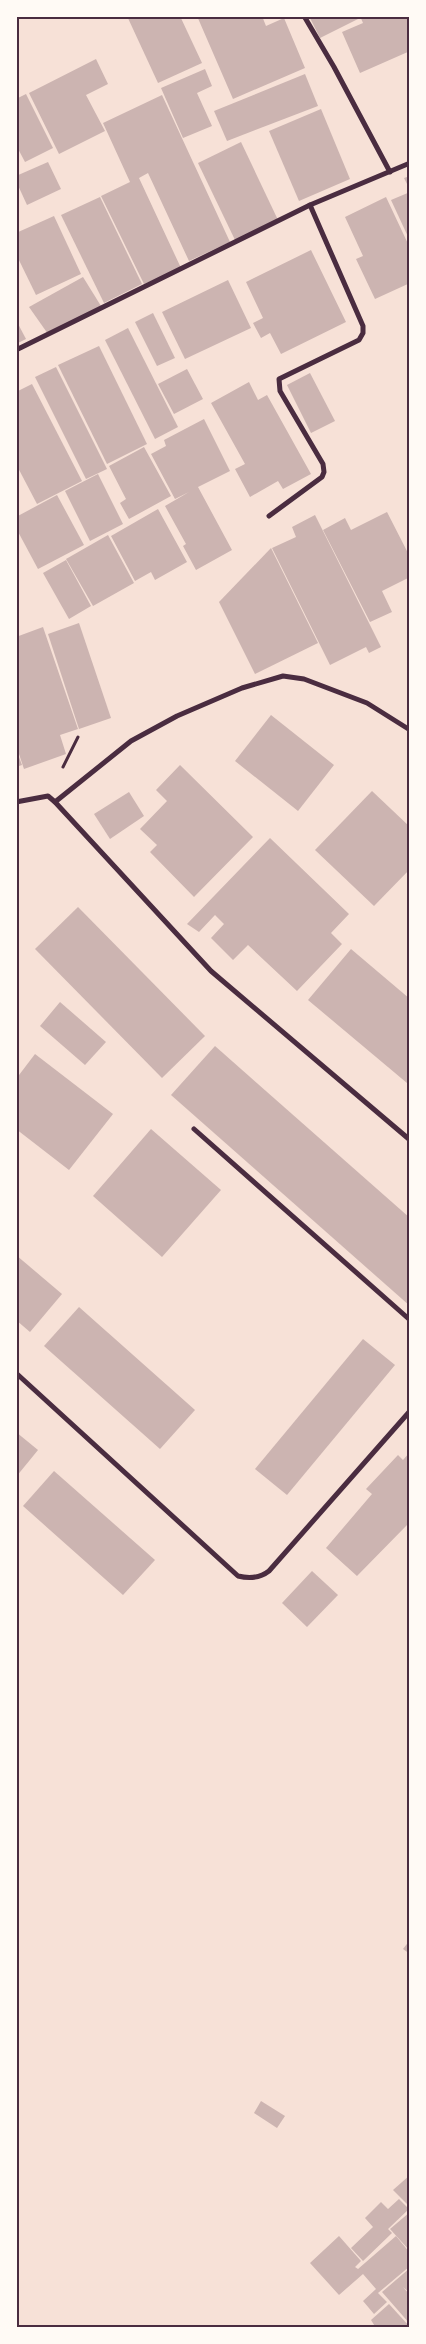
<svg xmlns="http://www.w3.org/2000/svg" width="426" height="2344" font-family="'Times New Roman',serif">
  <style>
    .building { fill: #ccb4b1 }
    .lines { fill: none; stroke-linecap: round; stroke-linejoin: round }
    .path { stroke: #4a2c40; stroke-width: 3 }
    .minor { stroke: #4a2c40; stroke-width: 5 }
    .neatline { fill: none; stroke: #4a2c40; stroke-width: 2 }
  </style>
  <rect width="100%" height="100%" fill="#f7e1d7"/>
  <g class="building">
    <polygon points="127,16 180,16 202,63 158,83"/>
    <polygon points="197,16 262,16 266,26 284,18 305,68 233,99"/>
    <polygon points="309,16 357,16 358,19 320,38"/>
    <polygon points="360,16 410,16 410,51 360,73 342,32 363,23"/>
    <polygon points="96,59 108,84 86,95 105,131 59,154 29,93"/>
    <polygon points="205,69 212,86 197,93 212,126 183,138 161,88"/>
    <polygon points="305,74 318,106 227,141 214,111"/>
    <polygon points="26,94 53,148 25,162 16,145 16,99"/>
    <polygon points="162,95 230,242 189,261 148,173 139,178 181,268 144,284 101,196 130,182 103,123"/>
    <polygon points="321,109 350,179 299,201 269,131"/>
    <polygon points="241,142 278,220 235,240 198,163"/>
    <polygon points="48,162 61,189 27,205 16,181 16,176"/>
    <polygon points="410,176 410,190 404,178"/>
    <polygon points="410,192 410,241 391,200"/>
    <polygon points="100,197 142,284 104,303 61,215"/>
    <polygon points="386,197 410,248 410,283 375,299 356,259 363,256 345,217"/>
    <polygon points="54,216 81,274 36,295 16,254 16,233"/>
    <polygon points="311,250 346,322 281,354 270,333 261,338 253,323 263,318 246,282"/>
    <polygon points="83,277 101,306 48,334 29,307"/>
    <polygon points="228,280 251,328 185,359 162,312"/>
    <polygon points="153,313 175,358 157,366 135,322"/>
    <polygon points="16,320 26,339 16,344"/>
    <polygon points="128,328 178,427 155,439 105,340"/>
    <polygon points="99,346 147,444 107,464 58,365"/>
    <polygon points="56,367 107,469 86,479 35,377"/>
    <polygon points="187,369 203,399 174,414 158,384"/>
    <polygon points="310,373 335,421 311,433 287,385"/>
    <polygon points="249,382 258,400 267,395 311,474 283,489 278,481 250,497 235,469 245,464 211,403"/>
    <polygon points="32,384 82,481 37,504 16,464 16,392"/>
    <polygon points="204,419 230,471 198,487 232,550 196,570 183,546 186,544 165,506 189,492 175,499 151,454 166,446 164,440"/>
    <polygon points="144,447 171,496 129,519 120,503 126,499 109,466"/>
    <polygon points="98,474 123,524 90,541 65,491"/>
    <polygon points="57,495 84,545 38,569 16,528 16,517"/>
    <polygon points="158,509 187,562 155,580 151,572 135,581 111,536"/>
    <polygon points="387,512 410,557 410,577 382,591 392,612 370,622 323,530 345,518 351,530"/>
    <polygon points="315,515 381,647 369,653 366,647 330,665 272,548 296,537 292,527"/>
    <polygon points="108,535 134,583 93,606 66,559"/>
    <polygon points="271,548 318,643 255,674 219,602"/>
    <polygon points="66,560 91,606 69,619 43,573"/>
    <polygon points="79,623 111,718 79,729 48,634"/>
    <polygon points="43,627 78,729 60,735 66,754 24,769 16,745 16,637"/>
    <polygon points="271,715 334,765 298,811 235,761"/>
    <polygon points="16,749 22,765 16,767"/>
    <polygon points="180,765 253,837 194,897 150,852 157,845 140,829 167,801 156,790"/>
    <polygon points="372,791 410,827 410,869 374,906 315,850"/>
    <polygon points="129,792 144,816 110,839 94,814"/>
    <polygon points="270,838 349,914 331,933 342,944 297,991 248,945 233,960 211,938 224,924 215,915 199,932 187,924"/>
    <polygon points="78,907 205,1036 162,1078 35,949"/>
    <polygon points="351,949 410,999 410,1079 407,1083 308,1000"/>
    <polygon points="60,1002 106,1042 85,1065 40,1026"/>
    <polygon points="215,1046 410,1218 410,1306 171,1095"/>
    <polygon points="35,1054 113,1114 69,1170 16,1129 16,1079"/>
    <polygon points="151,1129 221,1190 162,1257 93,1196"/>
    <polygon points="16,1255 62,1294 30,1332 16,1320"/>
    <polygon points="79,1307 195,1410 160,1449 44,1346"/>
    <polygon points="363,1339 395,1365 287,1495 255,1469"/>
    <polygon points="16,1432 38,1450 16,1477"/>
    <polygon points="410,1452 410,1527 407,1525 357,1576 326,1548 372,1494 366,1489 398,1455 403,1460"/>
    <polygon points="54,1471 155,1560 123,1595 23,1506"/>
    <polygon points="312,1571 338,1595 307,1627 282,1603"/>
    <polygon points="410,1940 410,1954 403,1949"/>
    <polygon points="261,2101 285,2116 277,2128 254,2113"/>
    <polygon points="410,2175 410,2207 393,2190"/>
    <polygon points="399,2199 409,2209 388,2229 392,2233 363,2261 351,2248 373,2227 365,2218 381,2202 388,2209"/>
    <polygon points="410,2212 410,2251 390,2229"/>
    <polygon points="339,2236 361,2261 355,2267 358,2269 396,2236 410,2253 410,2266 378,2293 387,2302 374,2314 363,2301 376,2289 363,2274 339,2295 310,2263"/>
    <polygon points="410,2268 410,2293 403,2287 410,2295 410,2324 382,2292"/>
    <polygon points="389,2304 410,2327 410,2328 376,2328 371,2320"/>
  </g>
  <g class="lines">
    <polyline class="path" points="63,767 78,737"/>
    <g class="minor">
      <polyline points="304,16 334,67 390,172"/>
      <polyline points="16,350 310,205 410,163"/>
      <polyline points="269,516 322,477 324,472 323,464 280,391 279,379 359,340 363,333 363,326 310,205"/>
      <polyline points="16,802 48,796 55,802 211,971 410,1140"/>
      <polyline points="55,802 131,741 177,716 242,688 283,676 304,679 367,703 410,730"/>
      <polyline points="194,1129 410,1320"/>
      <path d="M16,1373L238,1576C250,1579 260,1578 269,1571L410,1411"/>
    </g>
  </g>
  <rect width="426" height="2344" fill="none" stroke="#fffaf5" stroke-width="35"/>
  <rect x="18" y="18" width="390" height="2308" class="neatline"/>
</svg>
